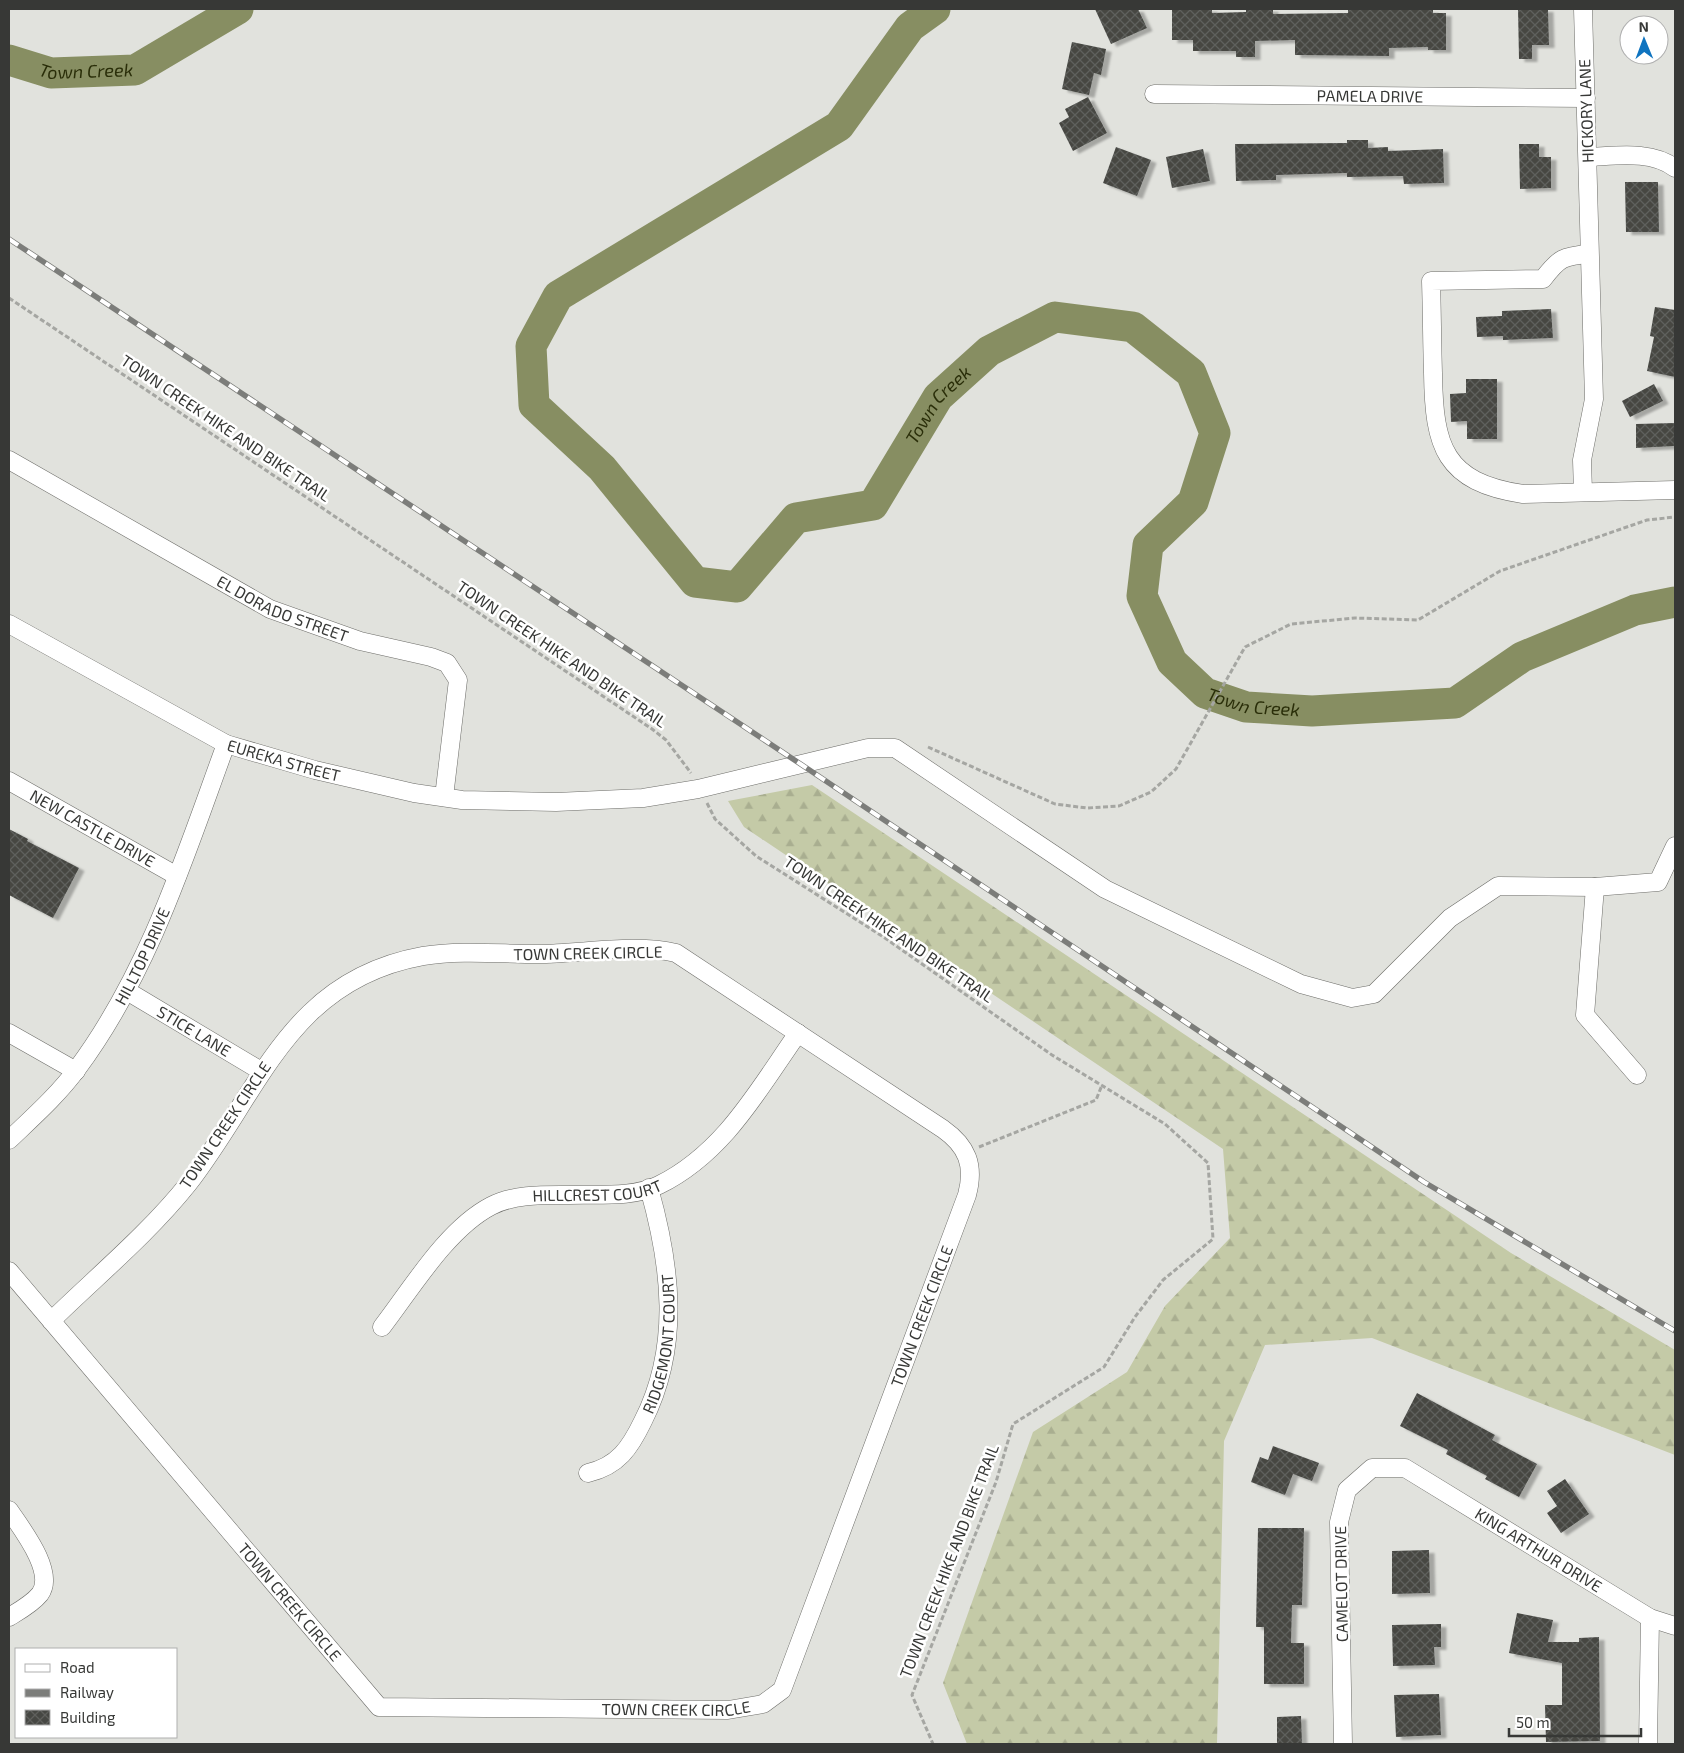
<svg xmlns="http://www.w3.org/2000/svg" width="1684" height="1753" font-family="'Exo 2',sans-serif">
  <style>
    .forest { fill: url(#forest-firs) }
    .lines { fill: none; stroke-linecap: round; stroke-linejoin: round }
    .river { stroke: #878e62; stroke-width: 31 }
    .building { fill: url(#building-cross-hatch); filter: url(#shadow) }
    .minor-casing { stroke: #6d6d69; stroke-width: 19 }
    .path { stroke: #a5a6a2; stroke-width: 3; stroke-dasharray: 5 2.5; stroke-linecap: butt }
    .minor { stroke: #fff; stroke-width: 18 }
    .rail-casing { stroke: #7c7d7a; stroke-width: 5.5 }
    .rail { stroke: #fff; stroke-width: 4; stroke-dasharray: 11; stroke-linecap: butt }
    .labels { text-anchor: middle; stroke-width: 5; stroke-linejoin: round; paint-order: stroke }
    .street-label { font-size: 16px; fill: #373836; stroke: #fff }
    .water-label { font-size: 18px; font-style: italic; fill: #2a2e09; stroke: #fff }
  </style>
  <defs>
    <pattern id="forest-firs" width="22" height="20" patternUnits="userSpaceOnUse" patternTransform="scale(1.25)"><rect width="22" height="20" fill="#c4caa7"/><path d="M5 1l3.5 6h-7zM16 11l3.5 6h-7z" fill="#a9ae90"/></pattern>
    <pattern id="building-cross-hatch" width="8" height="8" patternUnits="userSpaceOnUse" patternTransform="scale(1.25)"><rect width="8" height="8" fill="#464743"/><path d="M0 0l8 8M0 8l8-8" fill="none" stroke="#5f605d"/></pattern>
    <filter id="shadow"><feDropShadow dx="5.5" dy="3" stdDeviation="1" flood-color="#0004"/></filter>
  </defs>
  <rect width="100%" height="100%" fill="#e1e2dd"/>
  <polygon class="forest" points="812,785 1511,1253 1675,1350 1675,1455 1372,1338 1265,1345 1224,1441 1217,1744 967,1744 943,1683 1033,1432 1127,1372 1165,1306 1230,1238 1223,1149 744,827 728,801"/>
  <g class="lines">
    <g class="river">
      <path id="s1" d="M935,9L910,27L839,126L558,296L531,346L534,405L602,468L695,582L737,587L796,518L873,505L938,397L989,351L1055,317L1133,327L1191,373L1215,433L1193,502L1148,545L1142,596L1172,662L1205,693L1246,707L1312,711L1455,703L1522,657L1635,610L1675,602"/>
      <path id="s2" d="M9,60L51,73L135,70L238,9"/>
    </g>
  </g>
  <g class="building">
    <polygon points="1095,9 1138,9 1147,28 1111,44"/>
    <polygon points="1172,9 1212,9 1212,13 1246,12 1246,9 1273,9 1273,14 1348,13 1348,10 1433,10 1433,13 1446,13 1446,50 1428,50 1428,47 1389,48 1389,56 1295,55 1295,40 1255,41 1255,57 1236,57 1236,51 1193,51 1193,40 1172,40"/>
    <polygon points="1518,9 1548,9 1549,45 1532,45 1532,59 1519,59"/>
    <polygon points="1072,42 1106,49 1101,75 1094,73 1089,95 1062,89"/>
    <polygon points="1088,97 1107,133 1073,151 1059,123 1069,117 1065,109"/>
    <polygon points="1347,140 1368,140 1368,148 1388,147 1388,151 1443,149 1444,183 1404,184 1403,176 1347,177 1347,173 1276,175 1276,180 1236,181 1235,144 1347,143"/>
    <polygon points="1519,144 1539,144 1539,157 1551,157 1551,188 1520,189"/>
    <polygon points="1116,147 1151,160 1137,196 1103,183"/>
    <polygon points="1203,149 1210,181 1172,188 1166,157"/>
    <polygon points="1625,182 1658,182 1659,232 1626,232"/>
    <polygon points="1655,307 1675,310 1675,377 1647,371 1654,337 1650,336"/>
    <polygon points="1551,309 1553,338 1503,340 1503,336 1477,337 1476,317 1502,316 1502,311"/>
    <polygon points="1466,379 1497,379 1497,439 1467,439 1467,421 1451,422 1450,394 1466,393"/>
    <polygon points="1654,384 1663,401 1630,417 1622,401"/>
    <polygon points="1675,423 1675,446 1636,448 1636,424"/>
    <polygon points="9,829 28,839 27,841 79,868 53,918 9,895"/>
    <polygon points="1417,1393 1495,1435 1492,1440 1537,1464 1519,1497 1485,1479 1487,1476 1446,1454 1448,1450 1400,1426"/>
    <polygon points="1273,1446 1319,1463 1312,1481 1293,1474 1285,1495 1251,1482 1260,1457 1268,1460"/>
    <polygon points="1565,1479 1589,1514 1561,1533 1547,1513 1557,1506 1547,1491"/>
    <polygon points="1258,1528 1304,1528 1302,1605 1292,1605 1291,1643 1304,1643 1304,1684 1264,1684 1264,1627 1256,1627"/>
    <polygon points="1429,1550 1430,1593 1392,1594 1392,1551"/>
    <polygon points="1517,1613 1553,1620 1548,1642 1579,1642 1579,1638 1599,1637 1600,1741 1546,1742 1545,1705 1562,1705 1562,1663 1509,1653"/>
    <polygon points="1441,1624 1441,1647 1434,1647 1435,1665 1393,1666 1392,1625"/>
    <polygon points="1439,1694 1441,1735 1396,1737 1394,1695"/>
    <polygon points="1301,1716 1302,1744 1277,1744 1277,1717"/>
  </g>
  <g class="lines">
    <g class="minor-casing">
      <g id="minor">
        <path id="s3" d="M1154,94L1586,98"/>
        <path d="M1588,157C1616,156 1651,150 1675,168"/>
        <path d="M1589,254C1563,256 1559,258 1543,279L1431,281C1432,312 1432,343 1433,373C1434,447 1444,482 1523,494L1675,490"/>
        <path id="s4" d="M9,460L270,609L360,641L431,657L447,663L458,680L444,797"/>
        <polyline points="1583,492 1582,460 1594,399 1583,9"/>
        <path id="s5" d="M9,624L226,744L315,770L414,793L462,800L556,802L643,798L698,789L868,748H895L1105,889L1301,984L1352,998L1374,994L1450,918L1498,886L1595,887L1658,882L1675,846"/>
        <path id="s6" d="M9,781L177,876"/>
        <polyline points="1595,887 1585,1015 1637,1075"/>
        <path id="s7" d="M127,991L261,1071"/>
        <polyline points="9,1033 76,1071"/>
        <path id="s8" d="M9,1140C32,1118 58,1095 77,1069C149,972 185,856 226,744"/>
        <path id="s9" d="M9,1271L379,1707L728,1710L763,1704L782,1690L967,1195C975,1165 967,1146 943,1129L676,953C634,943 581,954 538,954C500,954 461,950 423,956C289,980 261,1090 188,1184C148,1234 97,1276 51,1321"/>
        <path id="s10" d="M382,1327C412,1288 447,1229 491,1206C514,1194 544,1195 569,1195C597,1194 633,1198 659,1185C724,1153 758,1090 798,1033"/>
        <path id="s11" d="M588,1473C618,1466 630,1448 643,1421C681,1346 671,1266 649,1188"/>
        <path d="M9,1510C21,1528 56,1572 40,1594C32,1604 19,1611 9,1617"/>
        <path id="s12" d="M1343,1744L1339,1522L1347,1490L1372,1468H1405L1650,1618L1675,1626"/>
        <polyline points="1648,1744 1650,1618"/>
      </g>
    </g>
    <g class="path">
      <polyline points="9,298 652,729 666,740 691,773"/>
      <polyline points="928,747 1055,804 1087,808 1119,806 1151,792 1176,769 1245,647 1291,624 1355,618 1418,620 1500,571 1647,520 1675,517"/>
      <polyline points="707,803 715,819 756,856 882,936 1052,1055 1165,1124 1208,1163 1213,1239 1163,1280 1135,1317 1104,1367 1013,1424 996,1482 912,1695 933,1744"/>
      <polyline points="979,1147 1096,1100 1102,1085"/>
    </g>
    <use href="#minor" class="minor"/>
    <g class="rail-casing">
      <polyline id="rail" points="9,239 802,765 1424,1182 1675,1331"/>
    </g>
    <use href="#rail" class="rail"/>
  </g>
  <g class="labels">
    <g class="street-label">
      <text dy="6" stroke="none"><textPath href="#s3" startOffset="216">PAMELA DRIVE</textPath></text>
      <text transform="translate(1586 111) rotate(-92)" y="6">HICKORY LANE</text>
      <text transform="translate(226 428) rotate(34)" y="6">TOWN CREEK HIKE AND BIKE TRAIL</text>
      <text dy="6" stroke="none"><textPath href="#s4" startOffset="312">EL DORADO STREET</textPath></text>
      <text transform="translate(562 654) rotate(34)" y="6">TOWN CREEK HIKE AND BIKE TRAIL</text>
      <text dy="6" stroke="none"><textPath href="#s5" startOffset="308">EUREKA STREET</textPath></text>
      <text dy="6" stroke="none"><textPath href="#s6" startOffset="96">NEW CASTLE DRIVE</textPath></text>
      <text transform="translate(889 929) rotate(34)" y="6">TOWN CREEK HIKE AND BIKE TRAIL</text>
      <text transform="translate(588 953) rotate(-1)" y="6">TOWN CREEK CIRCLE</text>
      <text dy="6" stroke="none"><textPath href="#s8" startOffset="229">HILLTOP DRIVE</textPath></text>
      <text dy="6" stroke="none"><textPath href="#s7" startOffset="78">STICE LANE</textPath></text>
      <text transform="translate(225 1125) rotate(-56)" y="6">TOWN CREEK CIRCLE</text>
      <text dy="6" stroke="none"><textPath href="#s10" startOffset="272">HILLCREST COURT</textPath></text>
      <text dy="6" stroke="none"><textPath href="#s9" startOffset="1379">TOWN CREEK CIRCLE</textPath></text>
      <text dy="6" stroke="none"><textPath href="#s11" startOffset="159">RIDGEMONT COURT</textPath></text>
      <text dy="6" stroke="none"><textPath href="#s12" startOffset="478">KING ARTHUR DRIVE</textPath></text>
      <text transform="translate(949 1561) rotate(-69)" y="6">TOWN CREEK HIKE AND BIKE TRAIL</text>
      <text transform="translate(1341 1584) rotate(-91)" y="6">CAMELOT DRIVE</text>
      <text dy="6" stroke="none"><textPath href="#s9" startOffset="434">TOWN CREEK CIRCLE</textPath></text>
      <text dy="6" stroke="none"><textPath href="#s9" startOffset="869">TOWN CREEK CIRCLE</textPath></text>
    </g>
    <g class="water-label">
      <text dy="6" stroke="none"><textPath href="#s2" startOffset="79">Town Creek</textPath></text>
      <text dy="6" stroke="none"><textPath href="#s1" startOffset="1168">Town Creek</textPath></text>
      <text dy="6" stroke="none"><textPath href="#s1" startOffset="1888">Town Creek</textPath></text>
    </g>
  </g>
  <rect width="1684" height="1753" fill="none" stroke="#373836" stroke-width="20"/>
  <rect x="15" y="1648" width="162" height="90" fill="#ffffff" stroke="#afafaf"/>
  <rect x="25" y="1664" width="25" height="8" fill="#ffffff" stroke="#afafaf"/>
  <text x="60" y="1673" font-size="15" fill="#373836">Road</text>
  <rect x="25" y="1689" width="25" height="8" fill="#7c7d7a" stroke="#afafaf"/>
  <text x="60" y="1698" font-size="15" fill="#373836">Railway</text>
  <rect x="25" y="1710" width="25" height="15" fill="url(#building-cross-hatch)" stroke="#afafaf"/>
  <text x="60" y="1723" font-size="15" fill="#373836">Building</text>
  <g transform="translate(1644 40) rotate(359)"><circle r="24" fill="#ffffff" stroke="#afafaf"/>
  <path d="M0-4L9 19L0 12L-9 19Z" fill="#0f74c0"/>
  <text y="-8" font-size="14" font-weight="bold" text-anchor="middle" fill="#373836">N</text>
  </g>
  <path d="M1509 1728v8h132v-8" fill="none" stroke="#373836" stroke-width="2.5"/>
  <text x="1516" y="1728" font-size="15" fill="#373836" stroke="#ffffff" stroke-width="4" paint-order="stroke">50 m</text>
</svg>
